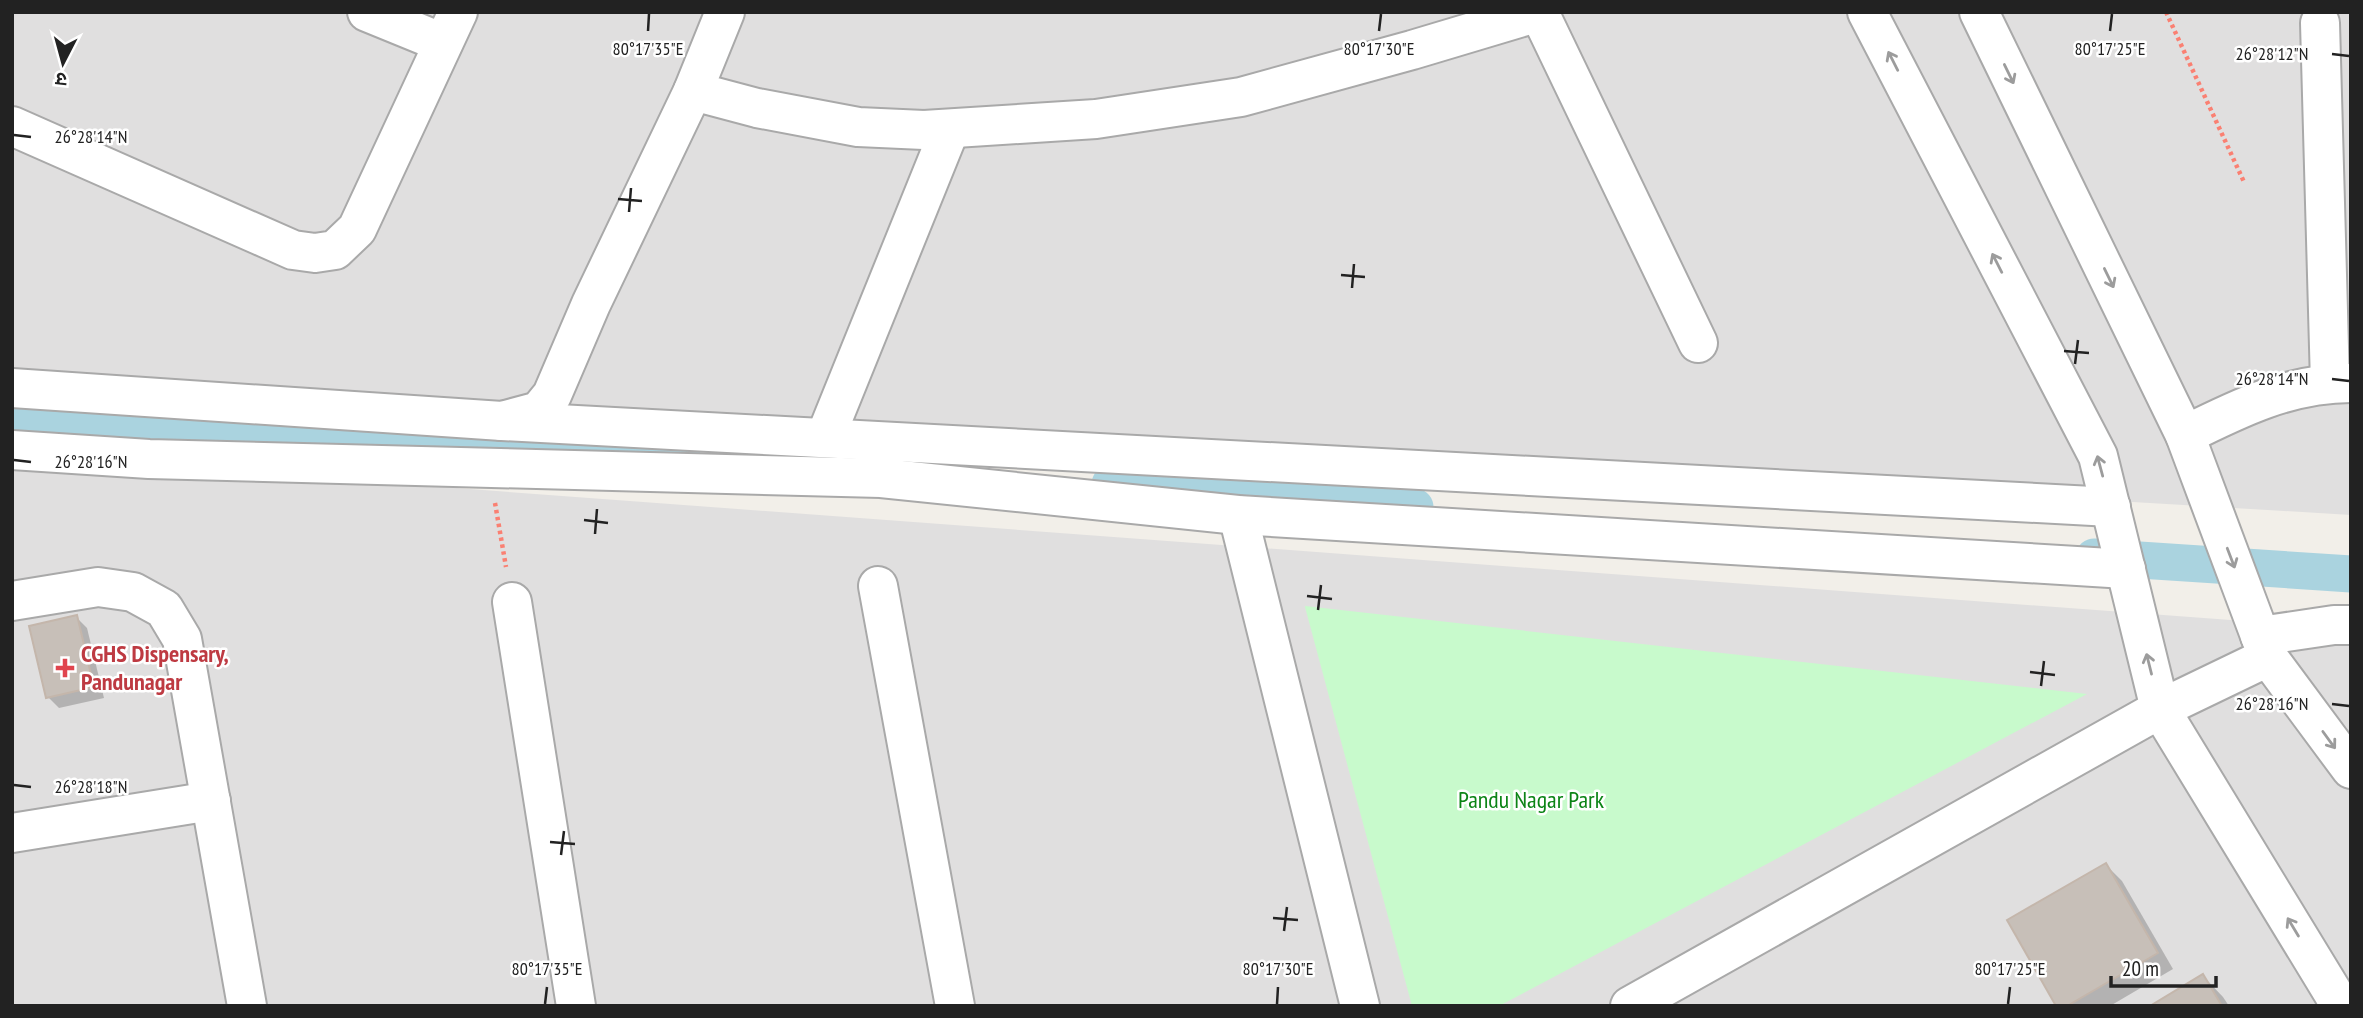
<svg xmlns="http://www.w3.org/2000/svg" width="2363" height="1018" font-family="'PT Sans Narrow','Noto Sans Devanagari',sans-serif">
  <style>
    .residential { fill: #e0dfdf }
    .park { fill: #c8facc }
    .shadow { fill: #0003 }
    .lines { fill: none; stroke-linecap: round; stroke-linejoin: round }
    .canal { stroke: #aad3df; stroke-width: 37 }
    .building { fill: #c7bfb8; stroke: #c4b6ab; stroke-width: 2 }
    .minor-casing { stroke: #a9a9a9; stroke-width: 42 }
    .path { stroke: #fa8072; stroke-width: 4.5; stroke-dasharray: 3.5 3.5; stroke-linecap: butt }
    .minor { stroke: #fff; stroke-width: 38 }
    .oneway { stroke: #9c9c9c }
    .ticks { fill: none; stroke: #222; stroke-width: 2.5 }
    .health-dot { fill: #e0444e; stroke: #fff; stroke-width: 2.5 }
    .labels { text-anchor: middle; stroke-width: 5; stroke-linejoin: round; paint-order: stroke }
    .health-label { font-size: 24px; font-weight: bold; fill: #be3a42; stroke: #fff; text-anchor: start }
    .park-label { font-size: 24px; fill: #0c8416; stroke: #fff }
    .ticks-label { font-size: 18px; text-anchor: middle; fill: #222; stroke: #fff; stroke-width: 5; stroke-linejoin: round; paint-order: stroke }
  </style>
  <rect width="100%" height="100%" fill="#f2efe9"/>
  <g class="residential">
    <polygon points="12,12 2351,12 2351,515 1731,478 12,406"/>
    <polygon points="12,455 2351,629 2351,1006 12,1006"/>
  </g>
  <polygon class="park" points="1305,607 1305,606 2087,694 1499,1006 1412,1006"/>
  <g class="shadow">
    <polygon points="76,617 87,628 104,698 59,708 48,697"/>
    <polygon points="2106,865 2122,881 2173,969 2110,1006 2058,1006"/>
    <polygon points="2203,976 2223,997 2229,1006 2153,1006"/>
  </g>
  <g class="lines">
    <g class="canal">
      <polyline points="12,416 682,455"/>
      <polyline points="1110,484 1415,507"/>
      <polyline points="2094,557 2351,574"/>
    </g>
  </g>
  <g class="building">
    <polygon points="77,615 94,687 46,698 29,626"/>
    <polygon points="2106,863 2158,953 2067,1006 2056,1006 2007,920"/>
    <polygon points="2203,974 2222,1006 2150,1006"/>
  </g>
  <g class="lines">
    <g class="minor-casing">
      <g id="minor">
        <polyline points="367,12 443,43"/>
        <polyline points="725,12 693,91 757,108 858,127 924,130 1096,119 1241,97 1412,50 1539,12"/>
        <polyline points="1539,12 1698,343"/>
        <polyline points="1867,12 2098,456 2160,709 2341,1006"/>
        <polyline points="1979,12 2185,435 2268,657 2351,769"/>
        <polyline points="2320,23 2330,383"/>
        <polyline points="12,126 293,250 315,253 335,250 357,229 458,12"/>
        <polyline points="12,388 502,421 539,411 552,395 591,304 693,91"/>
        <polyline points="502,421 2111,507"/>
        <path d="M2185,435C2239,408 2290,383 2351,383"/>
        <polyline points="825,438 950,129"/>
        <polyline points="12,450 149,459 881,478 1238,515 2126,569"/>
        <polyline points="1238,515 1360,1006"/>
        <polyline points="878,586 955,1006"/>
        <polyline points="12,601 98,587 133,592 164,609 182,639 247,1006"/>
        <polyline points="512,602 576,1006"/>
        <polyline points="2260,636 2334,625 2351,625"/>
        <polyline points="12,833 211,801"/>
        <polyline points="1630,1006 2160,709 2268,657"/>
      </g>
    </g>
    <g class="path">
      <polyline points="2166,12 2244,182"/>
      <polyline points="495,503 506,567"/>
    </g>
    <use href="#minor" class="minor"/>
  </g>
  <defs><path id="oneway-shaft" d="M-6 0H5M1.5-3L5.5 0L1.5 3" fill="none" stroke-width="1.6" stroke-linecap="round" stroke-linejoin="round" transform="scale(1.75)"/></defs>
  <g class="oneway">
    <use href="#oneway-shaft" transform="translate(1893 61) rotate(-117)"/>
    <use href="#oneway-shaft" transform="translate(2009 74) rotate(64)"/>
    <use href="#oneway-shaft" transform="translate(1997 263) rotate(-117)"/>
    <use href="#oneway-shaft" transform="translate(2109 278) rotate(64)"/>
    <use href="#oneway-shaft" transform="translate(2100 466) rotate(-105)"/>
    <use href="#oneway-shaft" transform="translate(2231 558) rotate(69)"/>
    <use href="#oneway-shaft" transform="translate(2149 664) rotate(-104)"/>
    <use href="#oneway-shaft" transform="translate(2329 740) rotate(54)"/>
    <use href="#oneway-shaft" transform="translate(2293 927) rotate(-121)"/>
  </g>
  <path class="ticks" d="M648,31L649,14M1379,31L1381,14M2110,31L2112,14M2332,54L2349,56M14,135L31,137M618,199L642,201M629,212L631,188M1341,275L1365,277M1352,288L1354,264M2064,351L2089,353M2075,364L2078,340M2332,379L2349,381M14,460L31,462M584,520L608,523M595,534L597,509M1307,596L1332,599M1318,610L1321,585M2030,672L2055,675M2041,686L2044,661M2332,704L2349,706M14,785L31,787M550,842L575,844M561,855L564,831M1273,918L1298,920M1284,931L1287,907M545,1004L547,987M1277,1004L1278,987M2008,1004L2010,987"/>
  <path class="health-dot" d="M61.5 657.5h7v7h7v7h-7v7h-7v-7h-7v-7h7z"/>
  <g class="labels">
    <g class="health-label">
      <text x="81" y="662">CGHS Dispensary,<tspan x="81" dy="28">Pandunagar</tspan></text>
    </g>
    <g class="park-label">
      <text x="1531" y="808">Pandu Nagar Park</text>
    </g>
  </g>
  <g class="ticks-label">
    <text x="648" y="55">80°17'35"E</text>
    <text x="1379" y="55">80°17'30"E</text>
    <text x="2110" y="55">80°17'25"E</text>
    <text x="2272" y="60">26°28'12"N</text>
    <text x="91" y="143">26°28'14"N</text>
    <text x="2272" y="385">26°28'14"N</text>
    <text x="91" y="468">26°28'16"N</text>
    <text x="2272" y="710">26°28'16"N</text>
    <text x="91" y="793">26°28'18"N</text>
    <text x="547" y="975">80°17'35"E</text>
    <text x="1278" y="975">80°17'30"E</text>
    <text x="2010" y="975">80°17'25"E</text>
  </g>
  <rect width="2363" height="1018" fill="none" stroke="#222222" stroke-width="28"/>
  <g transform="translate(63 63) rotate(186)" stroke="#ffffff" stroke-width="5" paint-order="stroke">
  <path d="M0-5L12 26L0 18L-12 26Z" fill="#222222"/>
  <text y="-10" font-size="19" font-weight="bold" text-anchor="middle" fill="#222222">उ</text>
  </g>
  <path d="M2111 976v10h105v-10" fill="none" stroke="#222222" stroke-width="3.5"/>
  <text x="2122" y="976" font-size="21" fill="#222222" stroke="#ffffff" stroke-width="5" paint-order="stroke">20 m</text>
</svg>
